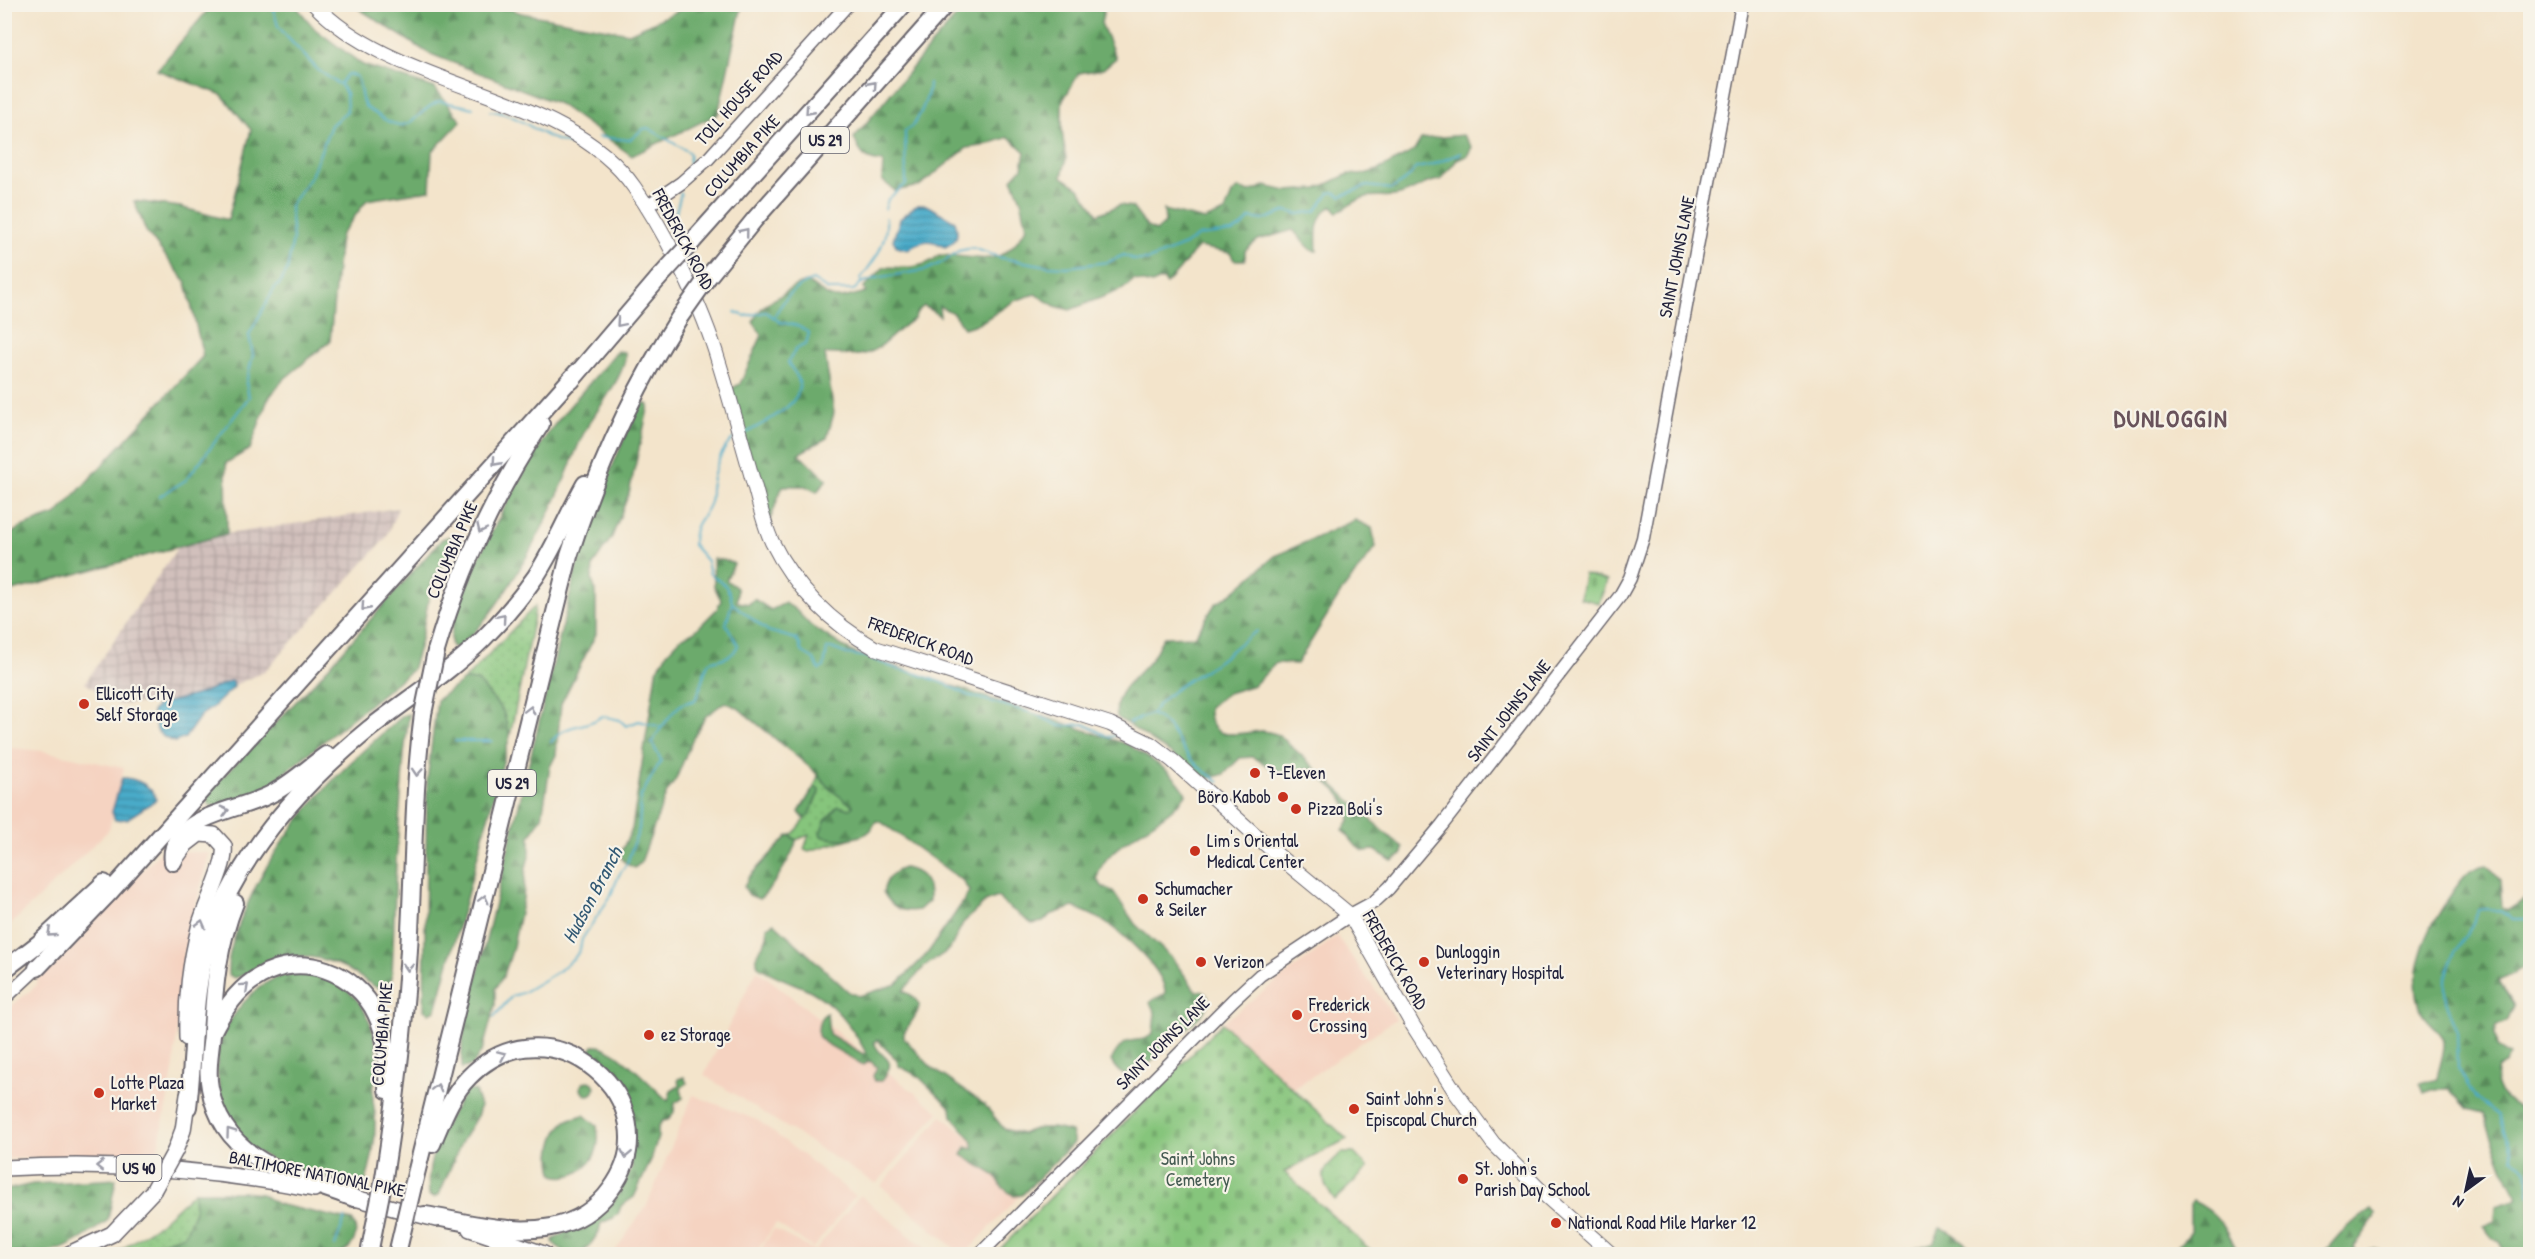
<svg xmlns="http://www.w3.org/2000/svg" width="2535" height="1259" font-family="'Patrick Hand',sans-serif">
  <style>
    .built { fill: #f5d3c1 }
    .industrial { fill: url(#industrial-grid) }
    .grass { fill: url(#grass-dots); stroke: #54745c; stroke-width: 1.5 }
    .forest { fill: url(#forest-firs); stroke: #476654; stroke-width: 1.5 }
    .cemetery { fill: url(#cemetery-stones); stroke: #54745c; stroke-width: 1.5 }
    .park { fill: url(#park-crowns); stroke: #54745c; stroke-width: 1.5 }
    .water { fill: url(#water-rules); stroke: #366682; stroke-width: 1.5 }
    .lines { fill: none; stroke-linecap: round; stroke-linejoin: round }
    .stream { stroke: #4aabc9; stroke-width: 2 }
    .tertiary-casing { stroke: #6b666d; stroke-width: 15 }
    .secondary-casing { stroke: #6b666d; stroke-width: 16 }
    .primary-casing { stroke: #6b666d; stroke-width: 18 }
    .motorway-casing { stroke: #6b666d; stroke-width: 20 }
    .tertiary { stroke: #fff; stroke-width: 12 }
    .secondary { stroke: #fff; stroke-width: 14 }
    .primary { stroke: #fff; stroke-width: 15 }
    .motorway { stroke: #fff; stroke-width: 16 }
    .primary-bridge-casing { stroke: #6b666d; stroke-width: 18; stroke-linecap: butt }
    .motorway-bridge-casing { stroke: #6b666d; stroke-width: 20; stroke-linecap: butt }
    .primary-bridge { stroke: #fff; stroke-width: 15 }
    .motorway-bridge { stroke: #fff; stroke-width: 16 }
    .oneway { stroke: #9c9ca7 }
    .poi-dot { fill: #c8321e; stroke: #f7f3e8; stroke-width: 2 }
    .labels { text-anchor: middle; stroke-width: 4.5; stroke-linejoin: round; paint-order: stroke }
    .shield { fill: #f7f3e8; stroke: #62616f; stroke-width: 1.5 }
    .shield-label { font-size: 16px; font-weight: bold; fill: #22223b }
    .street-label { font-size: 18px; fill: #22223b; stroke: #f7f3e8 }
    .poi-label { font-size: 18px; fill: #22223b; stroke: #f7f3e8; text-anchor: start }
    .park-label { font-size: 18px; fill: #455b52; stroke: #f7f3e8 }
    .water-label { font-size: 20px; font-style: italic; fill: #325974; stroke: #f7f3e8 }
    .district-label { font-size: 24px; font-weight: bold; letter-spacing: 1.5px; fill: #69535b; stroke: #f7f3e8 }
  </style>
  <defs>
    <pattern id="industrial-grid" width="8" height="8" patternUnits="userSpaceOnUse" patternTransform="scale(1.5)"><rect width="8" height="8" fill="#d1c0bc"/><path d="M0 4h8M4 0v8" fill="none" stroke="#b3a5a2"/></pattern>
    <pattern id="grass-dots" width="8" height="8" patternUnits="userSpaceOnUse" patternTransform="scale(1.5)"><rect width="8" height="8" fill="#86c57c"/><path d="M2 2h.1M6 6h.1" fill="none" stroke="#73a96c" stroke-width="1.8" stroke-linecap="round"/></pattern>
    <pattern id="forest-firs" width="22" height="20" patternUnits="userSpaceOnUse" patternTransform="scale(1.5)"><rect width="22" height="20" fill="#6caa6c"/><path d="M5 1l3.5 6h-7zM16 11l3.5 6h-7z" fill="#588a5a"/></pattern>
    <pattern id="cemetery-stones" width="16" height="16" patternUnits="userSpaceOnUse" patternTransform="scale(1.5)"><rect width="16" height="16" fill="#86c57c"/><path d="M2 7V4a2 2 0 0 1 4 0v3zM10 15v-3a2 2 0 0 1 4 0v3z" fill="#73a96c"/></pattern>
    <pattern id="park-crowns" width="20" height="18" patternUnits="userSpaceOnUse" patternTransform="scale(1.5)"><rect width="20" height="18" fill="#86c57c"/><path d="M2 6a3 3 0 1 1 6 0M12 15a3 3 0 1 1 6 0" fill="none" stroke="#73a96c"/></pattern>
    <pattern id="water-rules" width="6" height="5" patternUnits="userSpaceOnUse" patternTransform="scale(1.5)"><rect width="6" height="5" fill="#4aabc9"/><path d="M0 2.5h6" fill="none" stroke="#3d8ba4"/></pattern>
  </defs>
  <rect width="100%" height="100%" fill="#f7f3e8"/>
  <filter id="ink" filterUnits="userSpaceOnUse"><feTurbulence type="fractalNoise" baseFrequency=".0167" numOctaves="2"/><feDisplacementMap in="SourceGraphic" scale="12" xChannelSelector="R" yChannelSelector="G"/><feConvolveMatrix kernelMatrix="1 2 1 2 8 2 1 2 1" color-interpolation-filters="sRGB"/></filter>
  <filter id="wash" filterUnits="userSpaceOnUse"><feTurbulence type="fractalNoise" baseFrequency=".008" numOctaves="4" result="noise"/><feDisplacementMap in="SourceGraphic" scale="24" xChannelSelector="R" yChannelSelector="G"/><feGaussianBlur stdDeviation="1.35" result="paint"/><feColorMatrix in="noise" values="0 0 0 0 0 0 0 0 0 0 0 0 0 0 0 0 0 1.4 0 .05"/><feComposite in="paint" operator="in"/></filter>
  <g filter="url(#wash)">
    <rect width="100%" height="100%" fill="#f3e4cb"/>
    <g class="built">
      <polygon points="13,748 43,751 124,768 109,830 5,930 5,749"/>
      <polygon points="163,850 209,853 185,949 173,1072 157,1153 5,1159 4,1012 35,987 46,965"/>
      <polygon points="1337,936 1396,1019 1293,1089 1222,1023"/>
      <polygon points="757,970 939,1112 876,1184 704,1075"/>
      <polygon points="693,1095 759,1121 855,1196 813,1248 776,1223 755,1254 613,1254 647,1205"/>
      <polygon points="942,1116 1028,1187 965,1254 961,1254 881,1186"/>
      <polygon points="860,1195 932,1254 758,1254 774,1229 815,1251"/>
    </g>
    <polygon class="industrial" points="398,508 386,538 264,672 207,697 119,705 85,683 178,547 227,534"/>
    <g class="grass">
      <polygon points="535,606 534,616 510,736 503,711 478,681 464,680"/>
      <path d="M818,776L830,789L853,806L837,839L862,835L809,851L804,849L809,835L796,840L791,835C804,826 812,805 819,791L814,787Z"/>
      <polygon points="194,1192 195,1211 185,1235 126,1254 115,1254 159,1224"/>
    </g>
    <g class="forest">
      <polygon points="213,4 295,5 315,29 363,65 435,88 461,121 432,152 430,190 367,200 340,236 330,341 283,380 268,399 250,449 226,463 227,534 5,593 5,538 21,527 57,514 203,356 186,282 146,231 134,201 180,207 228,220 251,130 222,95 157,70"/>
      <polygon points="358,5 499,5 521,13 629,33 691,5 742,5 718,114 632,156 559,104 428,53 359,9"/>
      <path d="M967,5H1108L1105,6L1101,23L1116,58L1103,69L1079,73L1062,102V131L1066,159L1062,177L1079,188L1098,214L1120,205L1132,207L1147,227L1156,231L1165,223L1164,210L1205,220L1225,212L1232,194L1239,188L1249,192L1265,186L1287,191L1317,189L1348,174L1361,175L1378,170L1414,151L1421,139L1463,135L1472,147L1467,156L1457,160L1440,180C1424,181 1415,191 1400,195C1389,198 1377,195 1366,197C1351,201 1349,208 1337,212L1333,206C1315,213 1316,234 1317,251L1311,250L1293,230L1258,240L1245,251V260H1234L1230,253L1199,247C1187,259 1178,273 1166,284L1163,279L1152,284L1134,280L1123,289L1070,310L1055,306L1035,294L1014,301L980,323L964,328L953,313L939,306L940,316L924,306L917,312L914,319C896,328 881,354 859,355C848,356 837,353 825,354L834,413L827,438L798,454L827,479L817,492L805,486H783C776,500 774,514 766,527L727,391L740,384L762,335L753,322C762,304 766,305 781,295C792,288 793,285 807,282C836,302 832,301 866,292L864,288L884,267C903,268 925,269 939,255C983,256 1000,272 1027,227L1021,200L1012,179L1022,168L1025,152L1009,137L982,146L967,148L919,186L895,191L882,180L883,162C865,161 860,154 854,138L930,46Z"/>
      <path d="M617,351L625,352C629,371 596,410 586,429C575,449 569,471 559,492C538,540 499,612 460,647H452C441,615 527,463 549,432C570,404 595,378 617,351Z"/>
      <polygon points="644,403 649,405 629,493 612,537 593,565 592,580 596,592 596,634 561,704 556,755 550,767 542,817 530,836 530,853 526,867 523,899 512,951 504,975 495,989 495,1005 483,1049 473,1065 462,1069 462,1046 466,1022 577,566 607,479 635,413"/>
      <path d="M1355,520L1372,528L1376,547L1342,591L1297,664L1276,663L1254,685L1228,693L1209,707C1208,744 1237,733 1261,731C1267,731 1273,733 1279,735L1392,839L1403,847L1402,855L1392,861L1375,850L1364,851L1357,847L1343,830L1350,819C1349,796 1326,782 1310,769L1277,771L1253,757L1240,758L1224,774L1208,779L1117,717C1112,689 1139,677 1152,658C1157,651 1159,643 1164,637L1195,636L1215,604L1232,593L1275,556Z"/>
      <polygon points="450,536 454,540 452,550 432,581 420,644 412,670 267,787 218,807 209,805 206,797 213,787 316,681 442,539"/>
      <path d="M713,559L729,561L734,564L726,580L737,588V602L749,604L754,599L771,610L785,603L795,609L811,626L852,652L1129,745C1148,758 1177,773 1186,794C1166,825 1101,843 1097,880L1103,887L1113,891L1135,924L1172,958L1196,991H1202L1208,996V1005L1203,1013L1137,1075C1123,1077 1118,1073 1111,1061C1114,1054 1121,1043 1130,1041C1140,1039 1144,1041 1153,1034L1155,1012L1150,1003L1152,1000L1165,994C1166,971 1123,933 1103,921C1094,915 1083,911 1073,907L1050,915L1043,922L1032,924L1003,903L998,897L985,902L963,923L950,949L924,967L903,991C932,1003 915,1014 904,1033V1038L931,1067L984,1104L1004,1129L1022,1134C1038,1125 1053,1127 1071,1132L1074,1142L1022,1195L1014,1196L1002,1187L996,1176L962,1155L966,1147L974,1149L972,1140L952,1116L951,1108L918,1076L899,1066L896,1059L877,1040L874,1042C881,1062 900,1055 882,1081H875L873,1076L877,1067L870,1061L863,1065L825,1043L818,1036C818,1027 818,1017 827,1013L829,1034L863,1054L866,1053C853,1028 833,1001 805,988C789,981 772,976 758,966C753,948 764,950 767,937C768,934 767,930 767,927L774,923L849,992L859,996L897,984L927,954L963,902L969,891L963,881L881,822L876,821C874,824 873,827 871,830C862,840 833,841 821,836L820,833L825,821L838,806L850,809L853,806L830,789L813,770L738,708L725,702L706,716L693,738L676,779L666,794L641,862L635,868C627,865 623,862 620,854L632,829L656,672L667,653L681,638L695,631L717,609L721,600L714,586Z"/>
      <polygon points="464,680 478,681 503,711 510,736 436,1010 429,1013 424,1010 427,781 437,700"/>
      <path d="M409,714L404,755L396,862L392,978L385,986L378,988C369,984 362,978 354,973C331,958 303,953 276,958C260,961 250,975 234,978L228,974C227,955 235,935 242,917C275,834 336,771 404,715Z"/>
      <polygon points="814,787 819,789 819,792 809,816 803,818 799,812"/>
      <path d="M789,835L796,840C795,853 769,893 759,899L749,895L744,887L748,878Z"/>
      <path d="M2487,865L2500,880L2502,908L2507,911L2530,896V967L2528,965L2499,981L2514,1006L2507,1022L2497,1025L2495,1034L2497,1047L2510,1055L2506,1063L2497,1068C2491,1087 2503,1097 2518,1108L2527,1102L2530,1104V1254H2503L2500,1242L2491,1236L2483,1226L2495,1221L2496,1206L2518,1199L2508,1180L2483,1113L2467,1109L2449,1089H2434L2424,1093L2420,1083L2437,1078C2439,1067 2445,1052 2444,1042C2442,1030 2427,1024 2422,1013C2405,971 2429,927 2452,893C2461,880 2470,866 2487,865Z"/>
      <path d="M904,868C923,871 930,882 929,901L919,910C901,913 892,908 883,892C886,879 891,872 904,868Z"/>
      <path d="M302,973C356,980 376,1015 378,1066C378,1075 373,1084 373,1093C372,1101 375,1109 375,1116C376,1139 372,1163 365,1184C330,1181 276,1166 248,1146C236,1137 227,1117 223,1103C219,1090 217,1075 217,1062C218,1029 246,992 275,978C283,975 293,974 302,973Z"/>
      <path d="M593,1046C614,1043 652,1087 668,1101L671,1091L679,1086L678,1079L684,1077L687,1083L681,1088L683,1098L675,1103L674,1112L668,1120L662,1121L658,1128V1137L651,1160L634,1197L621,1206L618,1214L613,1218L601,1223L599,1232L588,1248L580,1254H567L553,1243V1240L574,1227L579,1230L585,1229L589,1223L599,1218C603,1210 605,1210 611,1205C614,1202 631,1171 632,1167L624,1094L614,1075L591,1055L590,1051Z"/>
      <circle cx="588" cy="1088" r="7"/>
      <path d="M468,1090L475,1091L480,1106L478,1114L461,1143L439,1195L434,1197L429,1195C425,1157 445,1119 468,1090Z"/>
      <path d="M584,1115L597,1126C597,1131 599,1136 598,1141C597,1162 575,1182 554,1175C548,1159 551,1134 566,1121C570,1118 579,1117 584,1115Z"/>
      <path d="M116,1179L108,1220C72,1248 52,1259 5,1252V1190L33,1184Z"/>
      <path d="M194,1192H244L262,1194L277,1204L353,1221C360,1236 352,1251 337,1254H126L185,1235L195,1211Z"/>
      <path d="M2193,1201C2218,1212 2228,1231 2238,1254H2171L2190,1232V1205Z"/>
      <polygon points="2371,1210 2375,1213 2374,1219 2353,1249 2359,1253 2374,1248 2385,1254 2326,1254 2325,1251 2345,1228"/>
      <polygon points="1940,1228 1949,1231 1979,1254 1899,1254 1934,1242"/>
    </g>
    <g class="cemetery">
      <polygon points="1584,574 1607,581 1599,603 1580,598"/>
      <polygon points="1222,1023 1347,1139 1284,1172 1375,1254 995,1254"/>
    </g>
    <path class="park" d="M1342,1153H1354L1368,1168L1335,1200C1317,1178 1321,1169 1342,1153Z"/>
    <g class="water">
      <path d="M917,205H926L955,221C959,235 958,241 945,247C930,238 922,240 908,250L897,247L893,240L900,219Z"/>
      <path d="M230,681H233L234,687L212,708L201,715L185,738L175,742C156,735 156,731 152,712L157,705L199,694Z"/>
      <path d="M122,778C136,778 153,786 156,800L127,819L115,820L112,812Z"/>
    </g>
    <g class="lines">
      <g class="stream">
        <path d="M272,4L278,26L286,36L318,70L337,83L340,84L347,74L356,76C363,85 358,98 366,107C370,111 377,114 382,118C413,138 416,109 440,101L473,108"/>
        <path d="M490,111C520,113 541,139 570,144"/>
        <polyline points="598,137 630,140 643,129 648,128 687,151 690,154 689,165"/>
        <polyline points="681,193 674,219 682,243"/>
        <path d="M885,209L888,199L906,184L905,131C917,127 929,97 929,83"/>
        <polyline points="688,256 700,277"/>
        <path d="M861,283V278C875,260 888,242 886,218"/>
        <path d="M735,312L745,316L766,312L780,322L798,326L809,333L806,344L796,349L788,362C791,369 798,375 799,382C804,405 762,423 745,434"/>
        <path d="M774,317C784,299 793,287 813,280L828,290H854L861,283L876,278L926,270L945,261L958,251L973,248L1002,258L1048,266L1067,267L1108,262L1124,255L1135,260H1148L1185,245L1198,236L1232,232L1243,226L1250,218L1263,220L1287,211L1298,214L1316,211L1329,193L1334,192L1341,196L1367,186L1392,189L1408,178L1416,168L1432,165L1461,153"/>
        <polyline points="160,496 186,480 249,397 246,383 253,355 249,335 274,289 280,283 287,271 293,239 290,206 311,176 331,125 347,111 346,93 340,84"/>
        <polyline points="732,603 768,631 796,639 800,645 801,651 814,659 819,670 824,667 827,649 831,648 847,654 867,657 900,670 915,673 946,684 967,695 1033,713 1060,726 1084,724 1109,737 1116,735"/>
        <path d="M1151,714C1168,690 1193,678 1217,662C1231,652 1242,640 1257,631"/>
        <path d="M1129,723L1151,714C1172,723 1176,742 1190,758C1198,768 1210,775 1219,782"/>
        <polyline points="455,741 492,741"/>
        <path d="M551,742C569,720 587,729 602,716L620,720L626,726L639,721L661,727"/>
        <path d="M2530,919H2512C2503,911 2492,907 2479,910L2467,935L2454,952L2446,978V992L2448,1007L2457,1029L2458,1068L2476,1099L2498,1115L2512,1150V1158C2516,1163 2524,1164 2527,1171C2530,1179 2526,1187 2530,1195"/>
        <path d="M494,1017L512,996L522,993L559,971L576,956L580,949L582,939L610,897L619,875L627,863L639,829L641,796L661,760L652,743C655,735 675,708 682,704C685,702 691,702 695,700C702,688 702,675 709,662C721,658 733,659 738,645L726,624L732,603L730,594L725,585L710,574L707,561L693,545C693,520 703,521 710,502C711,498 711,493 711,488C714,470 720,450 734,438"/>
        <polyline points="335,1246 345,1218"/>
      </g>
    </g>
  </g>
  <g filter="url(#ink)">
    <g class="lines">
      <g class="tertiary-casing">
        <g id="tertiary">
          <polyline points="647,206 681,183 708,159 848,4"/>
          <polyline points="4,999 37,968"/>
          <polyline points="980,1254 1233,1000 1260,975 1350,915 1374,902 1389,888 1442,825 1620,596 1630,578 1643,538 1742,4"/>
        </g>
      </g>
      <g class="secondary-casing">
        <path id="secondary" d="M314,4C397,92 567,90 634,187C667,234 703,308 719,363C731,402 742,442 753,481C759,501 763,523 772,542C794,587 832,624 875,648L1110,724L1151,744L1173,761L1282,859L1350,915L1412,1024L1456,1093L1493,1143L1546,1196L1611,1254"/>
      </g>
      <g class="primary-casing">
        <g id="primary">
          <path d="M173,862L186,844L199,834L214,835L224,846C227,864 206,903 200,924C190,964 186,997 187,1038"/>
          <polyline points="175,1151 183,1130 188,1095"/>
          <path d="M4,1168C107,1162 212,1169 314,1189"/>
          <polyline points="343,1195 436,1219"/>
          <polyline points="470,1229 544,1254"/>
          <polyline points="69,1254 112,1234 153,1191"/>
        </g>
      </g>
      <g class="motorway-casing">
        <g id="motorway">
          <polyline points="692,242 904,4"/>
          <polyline points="708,277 755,219 946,4"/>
          <polyline points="571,381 658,279"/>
          <path d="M436,651C460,569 494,495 541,424"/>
          <path d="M173,862C166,815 245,810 273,793C292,783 309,767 326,755"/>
          <path d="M235,903C218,945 214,988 212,1033C211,1051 206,1069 210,1088C223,1162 294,1176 354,1198"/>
          <polyline points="37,968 110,892 577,372"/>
          <polyline points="4,970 38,944 104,883"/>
          <path d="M213,1031C224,1009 238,988 260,976C302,951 356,972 376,1014C388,1038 388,1064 387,1090"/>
          <path d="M188,1107C195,1050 192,990 210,936C239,853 302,784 369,729C407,699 449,673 483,639C502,620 520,599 536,576C555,547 568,514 585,484"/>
          <path d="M384,1178C395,1107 403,1036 408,965C414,881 412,797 423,714"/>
          <path d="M413,1186L569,556C596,471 631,393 679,318"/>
          <path d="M425,1215C466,1222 510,1235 551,1227C577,1222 596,1210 611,1189C676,1102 550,994 469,1077C451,1095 442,1121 432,1144"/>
        </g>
      </g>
      <use href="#tertiary" class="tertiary"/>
      <use href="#secondary" class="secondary"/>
      <use href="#primary" class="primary"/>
      <use href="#motorway" class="motorway"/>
      <g class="primary-bridge-casing">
        <polyline id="primary-bridge" points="153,1191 175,1151"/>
      </g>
      <g class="motorway-bridge-casing">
        <g id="motorway-bridge">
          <polyline points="658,279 692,242"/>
          <polyline points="679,318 708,277"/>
          <polyline points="423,714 436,651"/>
          <polyline points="369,1254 384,1178"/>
          <polyline points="397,1254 413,1186"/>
        </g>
      </g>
      <use href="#primary-bridge" class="primary-bridge"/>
      <use href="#motorway-bridge" class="motorway-bridge"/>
    </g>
    <defs><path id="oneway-chevron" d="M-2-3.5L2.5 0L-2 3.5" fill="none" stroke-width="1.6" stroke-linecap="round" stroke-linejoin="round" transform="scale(1.5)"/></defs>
    <g class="oneway">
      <use href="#oneway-chevron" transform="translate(873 85) rotate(-48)"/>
      <use href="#oneway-chevron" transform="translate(809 111) rotate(132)"/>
      <use href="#oneway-chevron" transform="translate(745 232) rotate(-51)"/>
      <use href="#oneway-chevron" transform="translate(620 323) rotate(131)"/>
      <use href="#oneway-chevron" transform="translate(496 462) rotate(132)"/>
      <use href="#oneway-chevron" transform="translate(481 529) rotate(115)"/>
      <use href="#oneway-chevron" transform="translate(365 607) rotate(132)"/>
      <use href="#oneway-chevron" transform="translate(502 618) rotate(-49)"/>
      <use href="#oneway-chevron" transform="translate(530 710) rotate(-76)"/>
      <use href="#oneway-chevron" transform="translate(417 772) rotate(94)"/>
      <use href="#oneway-chevron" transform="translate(225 811) rotate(-15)"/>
      <use href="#oneway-chevron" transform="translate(484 899) rotate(-76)"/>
      <use href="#oneway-chevron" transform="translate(201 924) rotate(-75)"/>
      <use href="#oneway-chevron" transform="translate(51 933) rotate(139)"/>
      <use href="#oneway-chevron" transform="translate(408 967) rotate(94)"/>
      <use href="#oneway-chevron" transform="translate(245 987) rotate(-42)"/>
      <use href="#oneway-chevron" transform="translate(502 1055) rotate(-24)"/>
      <use href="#oneway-chevron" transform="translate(437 1088) rotate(-76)"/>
      <use href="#oneway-chevron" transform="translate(230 1132) rotate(-126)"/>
      <use href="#oneway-chevron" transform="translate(626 1154) rotate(101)"/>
      <use href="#oneway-chevron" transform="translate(100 1166) rotate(-179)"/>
    </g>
  </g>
  <g class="poi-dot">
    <circle cx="84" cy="704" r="6"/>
    <circle cx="1255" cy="773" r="6"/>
    <circle cx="1283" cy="797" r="6"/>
    <circle cx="1296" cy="809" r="6"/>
    <circle cx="1195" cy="851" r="6"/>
    <circle cx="1143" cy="899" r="6"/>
    <circle cx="1201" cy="962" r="6"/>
    <circle cx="1424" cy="962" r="6"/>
    <circle cx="1297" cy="1015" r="6"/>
    <circle cx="649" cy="1035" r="6"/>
    <circle cx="99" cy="1093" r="6"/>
    <circle cx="1354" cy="1109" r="6"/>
    <circle cx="1463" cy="1179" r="6"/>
    <circle cx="1556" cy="1223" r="6"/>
  </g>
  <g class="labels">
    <g class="shield">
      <rect x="801" y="127" width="48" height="26" rx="4.5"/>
      <rect x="488" y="770" width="48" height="26" rx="4.5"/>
      <rect x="116.5" y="1155" width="45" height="26" rx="4.5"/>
    </g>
    <g class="shield-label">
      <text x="825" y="146">US 29</text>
      <text x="512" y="789">US 29</text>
      <text x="139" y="1174">US 40</text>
    </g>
    <g class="street-label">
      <text transform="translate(739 98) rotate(-48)" y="6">TOLL HOUSE ROAD</text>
      <text transform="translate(742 156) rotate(-48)" y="6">COLUMBIA PIKE</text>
      <text transform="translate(683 239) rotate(62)" y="6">FREDERICK ROAD</text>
      <text transform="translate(1677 257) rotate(-79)" y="6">SAINT JOHNS LANE</text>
      <text transform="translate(452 550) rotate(-67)" y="6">COLUMBIA PIKE</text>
      <text transform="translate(921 641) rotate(20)" y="6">FREDERICK ROAD</text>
      <text transform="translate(1509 711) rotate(-52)" y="6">SAINT JOHNS LANE</text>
      <text transform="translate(1395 960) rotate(60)" y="6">FREDERICK ROAD</text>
      <text transform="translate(382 1034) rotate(-85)" y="6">COLUMBIA PIKE</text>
      <text transform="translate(1163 1043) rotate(-45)" y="6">SAINT JOHNS LANE</text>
      <text transform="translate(317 1174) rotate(11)" y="6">BALTIMORE NATIONAL PIKE</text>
    </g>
    <g class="poi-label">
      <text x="96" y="700">Ellicott City<tspan x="96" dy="21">Self Storage</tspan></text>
      <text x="1267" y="779">7-Eleven</text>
      <text x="1271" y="803" text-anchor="end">Böro Kabob</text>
      <text x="1308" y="815">Pizza Boli's</text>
      <text x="1207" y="847">Lim's Oriental<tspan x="1207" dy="21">Medical Center</tspan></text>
      <text x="1155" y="895">Schumacher<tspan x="1155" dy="21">&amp; Seiler</tspan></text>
      <text x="1436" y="958">Dunloggin<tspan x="1436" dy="21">Veterinary Hospital</tspan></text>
      <text x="1213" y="968">Verizon</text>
      <text x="1309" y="1011">Frederick<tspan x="1309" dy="21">Crossing</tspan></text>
      <text x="661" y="1041">ez Storage</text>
      <text x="111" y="1089">Lotte Plaza<tspan x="111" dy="21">Market</tspan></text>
      <text x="1366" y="1105">Saint John's<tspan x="1366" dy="21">Episcopal Church</tspan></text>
      <text x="1475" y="1175">St. John's<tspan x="1475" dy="21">Parish Day School</tspan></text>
      <text x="1568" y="1229">National Road Mile Marker 12</text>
    </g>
    <g class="park-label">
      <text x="1198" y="1165">Saint Johns<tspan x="1198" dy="21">Cemetery</tspan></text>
    </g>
    <g class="water-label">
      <text transform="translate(592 895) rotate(-62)" y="7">Hudson Branch</text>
    </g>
    <g class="district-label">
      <text x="2171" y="427">DUNLOGGIN</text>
    </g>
  </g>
  <rect width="2535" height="1259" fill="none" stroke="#f7f3e8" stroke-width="24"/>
  <g transform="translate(2466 1190) rotate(213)" stroke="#f7f3e8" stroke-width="4.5" paint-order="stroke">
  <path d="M0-4.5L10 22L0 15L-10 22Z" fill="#22223b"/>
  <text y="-9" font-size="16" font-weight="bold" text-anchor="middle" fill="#22223b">N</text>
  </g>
</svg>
